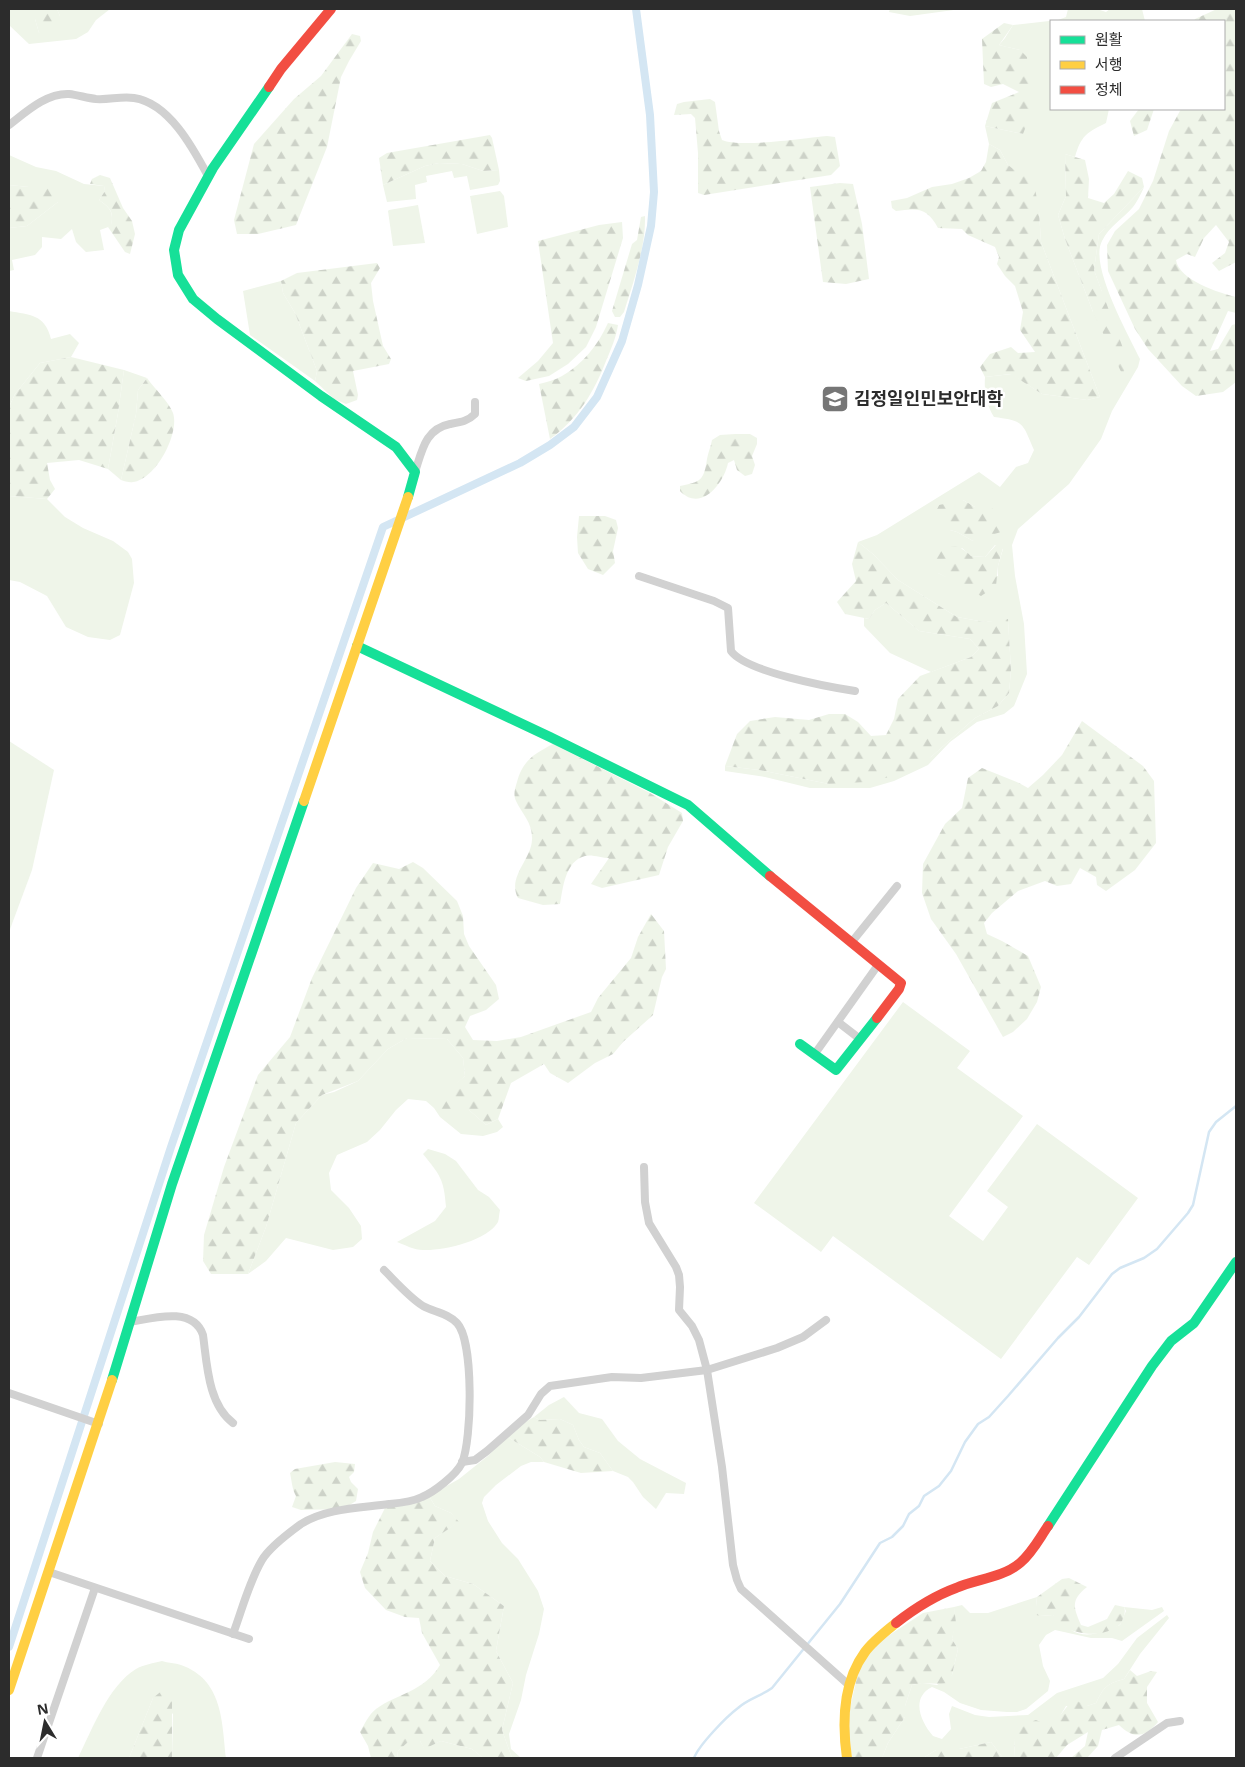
<svg xmlns="http://www.w3.org/2000/svg" width="1245" height="1767" font-family="'Noto Sans','Noto Sans KR',sans-serif">
  <style>
    .grass { fill: #eff5e9; fill-rule: evenodd }
    .forest { fill: url(#forest-firs) }
    .lines { fill: none; stroke-linecap: round; stroke-linejoin: round }
    .stream { stroke: #d4e6f3; stroke-width: 2.5 }
    .canal { stroke: #d4e6f3; stroke-width: 8 }
    .street { stroke: #d1d1d1; stroke-width: 8 }
    .fast { stroke: #16e098; stroke-width: 10 }
    .slow { stroke: #ffcf43; stroke-width: 10 }
    .jam { stroke: #f24e42; stroke-width: 10 }
    .labels { text-anchor: middle; stroke-width: 5; stroke-linejoin: round; paint-order: stroke }
    .poi-label { font-size: 18px; font-weight: bold; fill: #2c2c2c; stroke: #fff; text-anchor: start }
  </style>
  <defs>
    <pattern id="forest-firs" width="22" height="20" patternUnits="userSpaceOnUse" patternTransform="scale(1.25)"><rect width="22" height="20" fill="#eff5e9"/><path d="M5 1l3.5 6h-7zM16 11l3.5 6h-7z" fill="#cdd2c8"/></pattern>
  </defs>
  <rect width="100%" height="100%" fill="#fff"/>
  <g class="grass">
    <polygon points="9,9 35,9 35,19 39,33 60,16 57,9 110,9 96,20 88,32 76,39 29,44 9,25"/>
    <polygon points="890,9 961,9 910,16 889,12"/>
    <path d="M1068,9H1097L1106,12L1110,9H1142L1145,21H1051V61C1049,67 1051,100 1051,109H1109L1106,123C1087,132 1081,136 1075,157L1065,154L1066,196L1058,215L1065,239L1093,312L1102,292L1094,270L1099,234L1144,187C1141,194 1137,202 1133,207C1122,220 1110,225 1102,241C1089,265 1128,334 1140,359L1138,367L1112,411L1101,439L1069,484L1018,529L1012,545L1015,576L1024,624L1027,674L1014,706L1004,714L977,722L950,742L928,765L894,781L870,788H810L765,777L725,771V766L759,770L829,784L931,757L975,718L998,706L1009,693L1011,670L1008,620L985,622L957,617L898,580L873,554L858,542L877,535L979,472L1000,487L1016,467L1028,463L1034,450C1022,422 1024,421 994,417C986,404 984,392 985,377L1012,374L1042,394L1087,400L1100,397L1041,242L1039,211L1017,173L1008,165L1000,150L989,144L985,126L1023,134L1020,50L999,45L1005,38L1013,25L1058,20L1066,17ZM963,500L975,507H990L973,541L957,532L950,530ZM995,545L1003,549L998,566V576L957,582L938,573L962,548L971,556L985,557Z"/>
    <path d="M9,155L36,167L56,171L84,184L104,186L105,191L99,200C110,208 114,211 111,226L100,230L104,250L86,252L76,242L72,229L61,239L42,237V247L35,255L12,260L14,270L9,271V228L27,226L58,202L50,187H29L9,185Z"/>
    <polygon points="439,163 462,164 483,171 499,170 500,181 498,185 470,190 467,176 454,178 452,171 426,176 427,182 415,185 416,199 387,202 383,185 425,166"/>
    <polygon points="500,191 504,196 508,227 477,234 470,196"/>
    <polygon points="418,205 425,243 393,246 388,211 389,210"/>
    <polygon points="281,281 283,293 295,313 317,371 315,381 250,335 243,291"/>
    <path d="M9,311C30,315 45,314 51,339L70,334L79,343L71,357L40,363L15,394L9,407Z"/>
    <polygon points="124,370 147,378 138,390 136,414 121,480 108,469 118,413"/>
    <polygon points="9,496 47,499 65,517 83,528 113,541 128,552 132,559 134,583 120,635 110,640 88,637 66,627 47,596 20,582 9,580"/>
    <polygon points="886,603 919,631 970,639 979,649 971,657 931,672 890,653 864,626 864,618 869,619 875,610"/>
    <polygon points="9,741 54,770 32,870 9,932"/>
    <polygon points="903,1002 970,1051 957,1068 1023,1116 949,1216 983,1241 1008,1207 987,1191 1037,1124 1138,1198 1089,1265 1077,1257 1001,1359 833,1236 821,1252 754,1203"/>
    <polygon points="407,1038 447,1039 463,1058 465,1076 455,1085 469,1110 486,1125 498,1119 503,1127 497,1132 483,1136 461,1134 440,1117 434,1108 426,1101 408,1099 396,1110 380,1130 367,1142 337,1155 329,1173 331,1190 349,1208 361,1226 362,1239 353,1247 333,1250 286,1238 266,1261 248,1274 266,1227 296,1123 322,1095 334,1092 358,1081 388,1049"/>
    <path d="M428,1149L445,1154L456,1161L478,1190L489,1197L500,1210C499,1214 499,1219 498,1222C487,1241 443,1251 423,1250C414,1250 405,1245 397,1242L435,1221L446,1207C444,1179 440,1175 423,1154Z"/>
    <polygon points="564,1397 579,1413 602,1419 618,1441 640,1459 686,1483 684,1494 666,1493 656,1509 643,1497 633,1482 628,1477 613,1471 600,1453 584,1447 579,1440 573,1425 560,1419 540,1420 534,1417 549,1405"/>
    <polygon points="506,1436 540,1457 544,1462 531,1462 521,1466 496,1485 484,1497 482,1503 488,1521 502,1543 518,1559 538,1591 544,1609 539,1634 526,1675 521,1700 509,1734 511,1749 520,1757 529,1758 512,1758 502,1730 513,1683 496,1651 504,1606 473,1584 445,1576 430,1561 435,1538 458,1522 451,1513 435,1506 429,1496 459,1479 489,1455"/>
    <path d="M1037,1597L1036,1606L1040,1616L1053,1615C1059,1620 1065,1626 1071,1630C1087,1640 1105,1631 1120,1625L1126,1611L1124,1607L1152,1610L1162,1607L1164,1611L1122,1641L1112,1638H1091L1055,1630L1046,1635L1039,1645L1043,1666L1050,1681L1048,1691L1026,1709L1017,1712H1007L981,1710L960,1703L944,1692L932,1687C910,1698 921,1722 933,1736L942,1739L951,1729L949,1714L952,1706L975,1715L989,1717L1028,1715L1057,1693L1103,1678L1118,1664L1137,1638L1167,1615L1169,1618L1140,1654L1124,1679C1106,1684 1104,1687 1096,1703L1087,1706H1066L1057,1721L1014,1740L1015,1758H1003L991,1742L959,1749L936,1750L923,1758H882L888,1743L905,1717V1706L912,1685L922,1683L937,1685L952,1675L958,1649L952,1639L955,1623L954,1607L962,1605L970,1613H988Z"/>
    <path d="M162,1661C168,1663 175,1663 181,1665C223,1680 222,1722 226,1758H172L173,1714L153,1698L129,1758H78C92,1730 108,1686 136,1669C143,1665 154,1663 162,1661Z"/>
    <polygon points="408,1741 420,1741 424,1748 441,1741 472,1749 483,1758 397,1758 398,1751"/>
  </g>
  <g class="forest">
    <polygon points="35,9 57,9 60,16 57,28 39,33 35,19"/>
    <path d="M1217,9H1236V262L1219,271L1212,263L1225,253L1229,242L1216,225L1204,238L1195,257L1187,254L1176,260C1179,280 1219,293 1236,297V313L1228,311L1210,351L1218,349L1232,325L1236,324V382L1223,392L1196,396L1182,386L1148,349L1135,329L1108,271L1107,245L1115,231L1139,209L1153,181L1169,131L1181,109H1224V21H1194L1195,19Z"/>
    <polygon points="1004,23 1013,25 999,45 1020,50 1027,57 1031,113 1023,134 985,126 992,103 1019,92 1003,84 991,87 984,84 982,39"/>
    <polygon points="352,34 360,36 361,41 349,61 341,77 327,147 296,225 258,234 237,234 234,220 254,144 294,99 321,76"/>
    <path d="M710,99L715,102L719,131L722,140C741,148 804,138 827,136L835,137L840,166L831,175L704,195L698,193V153L695,118L691,114L674,115L677,104L684,102Z"/>
    <polygon points="1139,109 1154,109 1147,130 1134,136 1130,121"/>
    <polygon points="490,135 492,138 499,170 483,171 462,164 439,163 425,166 383,185 379,158 387,153"/>
    <path d="M989,144L1000,150L1008,165L1017,172L1025,167L1032,171L1039,211L1041,242L1100,397L1087,400L1042,394L1011,374L985,377L980,367L990,354L1011,347L1018,353L1035,352L1020,330L1023,312L1015,286L1005,276L997,264L999,257L995,247L968,235L962,229L938,228C927,207 917,208 896,211L892,208L891,201L907,198L932,187L952,184L969,178L981,171L986,162Z"/>
    <polygon points="1065,154 1085,160 1089,179 1088,198 1104,203 1114,194 1128,171 1142,178 1144,187 1099,234 1094,270 1127,359 1123,376 1093,312 1065,239 1058,215 1066,196"/>
    <path d="M100,175L110,178L123,208L132,221L135,234L130,254L125,252L108,227L111,225C114,211 110,208 99,200L105,191L104,186L90,184L92,179Z"/>
    <polygon points="840,183 853,184 862,224 869,279 846,284 823,282 810,187"/>
    <polygon points="9,185 29,187 50,187 59,189 58,202 27,226 9,228"/>
    <path d="M645,216C646,247 633,283 624,312L620,317H615L612,311L632,244L637,240L641,217Z"/>
    <polygon points="622,222 623,238 596,327 586,347 568,364 549,376 526,381 518,378 538,361 553,343 538,241 599,225"/>
    <polygon points="377,263 380,268 371,283 373,301 383,346 391,359 389,364 353,371 358,395 357,400 346,404 334,399 315,381 317,371 295,313 283,293 281,281 297,273"/>
    <path d="M608,323L618,325C616,338 611,349 606,361C594,392 578,419 550,439L539,384C547,382 555,380 562,376C583,364 598,345 608,323Z"/>
    <polygon points="71,357 124,370 118,413 108,469 79,460 47,463 50,480 55,489 47,499 9,496 9,407 15,394 40,363"/>
    <path d="M147,378C154,388 169,402 173,413C180,434 155,480 133,482C130,483 124,481 121,480L136,414L138,390Z"/>
    <path d="M735,434H750L757,438V444L752,456L755,465L752,474L745,476L737,470L734,460L728,463C724,483 701,513 680,491V486C701,482 704,480 707,459C708,453 711,446 712,440L720,435Z"/>
    <polygon points="963,500 975,507 990,507 1002,516 1004,531 973,541 957,532 950,530 934,515 939,505"/>
    <polygon points="579,516 605,516 616,520 618,528 613,551 615,563 603,575 588,569 578,553 577,537"/>
    <polygon points="858,542 873,554 898,580 957,617 985,622 1008,619 1011,670 1009,693 998,706 975,718 931,757 913,769 890,777 865,782 829,784 759,770 725,766 737,734 750,721 775,717 809,720 829,714 845,714 858,722 871,736 886,735 894,719 898,699 920,676 971,657 979,649 970,639 919,631 886,603 875,610 869,619 845,614 837,602 856,581 852,564"/>
    <path d="M996,545L1003,548L998,566L996,586L981,596L938,573L933,566L934,553C952,546 956,542 971,556L985,557Z"/>
    <polygon points="1082,721 1143,766 1154,781 1156,843 1135,870 1106,891 1097,885 1096,877 1080,868 1071,884 1057,886 1045,881 1018,891 992,913 984,923 987,934 1002,941 1028,956 1041,987 1037,1002 1027,1019 1013,1032 1003,1037 956,954 931,919 922,893 923,864 945,824 962,808 968,778 982,768 1019,783 1028,788 1043,775 1062,755"/>
    <path d="M553,744L650,793L682,813L683,821L668,847L659,875L602,888L591,884L609,858C602,858 591,854 585,856C565,861 563,888 560,904L543,905L518,898C507,877 531,860 532,840C533,823 522,814 516,801C513,795 515,788 517,782C523,760 534,754 553,744Z"/>
    <polygon points="413,862 423,868 457,901 463,916 464,934 469,946 496,985 499,999 486,1010 470,1016 465,1027 473,1040 497,1041 521,1037 591,1012 598,998 631,958 638,937 651,914 664,931 666,969 662,977 653,1015 623,1042 613,1054 595,1063 568,1083 550,1073 544,1064 511,1083 498,1119 486,1125 469,1110 439,1110 438,1098 465,1076 463,1058 447,1039 407,1038 388,1049 358,1081 322,1095 296,1123 266,1227 248,1274 211,1274 203,1261 204,1235 224,1167 258,1075 290,1037 312,978 356,888 373,863 399,869"/>
    <polygon points="534,1417 540,1420 560,1419 573,1425 579,1440 584,1447 600,1453 613,1471 581,1473 544,1462 540,1457 506,1436 513,1429"/>
    <path d="M335,1462L355,1464L354,1472L349,1477L351,1482L358,1489L356,1501L343,1509L301,1510L292,1507L296,1496C292,1489 292,1482 290,1473L295,1469Z"/>
    <path d="M429,1496L435,1506L451,1513L459,1522L435,1538L430,1561L445,1576L473,1584L504,1606L496,1651L513,1683L502,1730L512,1758H483L472,1749L441,1741L424,1749L420,1741L408,1742L398,1751L397,1758H371L368,1746L360,1732C364,1725 369,1714 376,1709C398,1693 424,1692 440,1665L422,1633L419,1618L405,1617L386,1610L365,1588L360,1572L368,1553L373,1532L385,1508Z"/>
    <path d="M1069,1578L1087,1587C1071,1600 1073,1606 1081,1625L1088,1627L1107,1619L1115,1605L1124,1607C1126,1612 1124,1616 1122,1621C1120,1626 1117,1626 1113,1629C1095,1638 1077,1633 1059,1626L1053,1615L1040,1616L1033,1614V1607L1036,1606L1037,1597L1062,1579Z"/>
    <path d="M954,1607L956,1623L952,1639L958,1649L952,1675L948,1683C935,1685 924,1682 912,1685L905,1706V1717L888,1743L882,1758H852L849,1733L850,1708L858,1673L867,1656L882,1640L923,1613Z"/>
    <path d="M1130,1670L1137,1676L1151,1671L1157,1672L1147,1687V1703L1158,1722C1145,1738 1133,1739 1119,1725L1102,1730L1098,1746L1087,1758H1071L1085,1746L1088,1732L1067,1745L1056,1758H1015L1014,1740L1020,1725L1036,1720L1047,1725C1061,1719 1063,1709 1074,1699L1087,1706L1096,1703C1104,1687 1106,1684 1124,1679Z"/>
    <polygon points="164,1689 172,1692 172,1758 129,1758 153,1698"/>
    <polygon points="991,1742 1003,1758 923,1758 936,1750 947,1746 959,1749"/>
  </g>
  <g class="lines">
    <path class="stream" d="M694,1758C699,1745 726,1717 738,1708C748,1699 761,1696 772,1688L840,1604L880,1543L892,1537L903,1526L909,1514L919,1506L924,1496L939,1486L951,1471L965,1442L978,1424L989,1417L1008,1396L1058,1338L1079,1317L1112,1274L1120,1268L1144,1258L1157,1249L1188,1213L1193,1205L1209,1132L1216,1122L1236,1106"/>
    <polyline class="canal" points="9,1647 171,1147 383,527 520,463 550,445 574,427 597,397 622,341 638,285 651,226 654,192 650,115 636,9"/>
    <g class="street">
      <path d="M9,125C26,112 46,93 69,94C78,95 87,98 96,99C109,100 121,96 134,98C169,103 193,148 208,176"/>
      <path d="M415,472C422,451 425,429 450,424C461,422 468,421 475,414V402"/>
      <path d="M639,576L714,601L728,608L731,651C746,672 829,687 855,691"/>
      <polyline points="851,943 897,886"/>
      <polyline points="838,1022 860,1039"/>
      <polyline points="814,1055 878,965"/>
      <polyline points="644,1167 645,1202 649,1223 676,1267 679,1275 680,1287 679,1310 692,1326 699,1340 707,1370 722,1467 733,1565 737,1580 741,1589 850,1686"/>
      <path d="M130,1322C153,1318 193,1306 203,1335C207,1364 208,1404 233,1423"/>
      <polyline points="9,1393 99,1424"/>
      <polyline points="462,1462 475,1460 487,1451 528,1415 541,1394 550,1386 612,1377 641,1378 707,1370 777,1348 803,1337 826,1320"/>
      <polyline points="49,1572 249,1639"/>
      <path d="M233,1634C242,1610 249,1582 262,1560C269,1548 290,1532 301,1524C326,1508 360,1508 389,1504C400,1503 412,1502 422,1497C434,1492 456,1475 462,1463C472,1440 474,1341 457,1323C448,1313 434,1312 423,1306C409,1297 396,1282 384,1270"/>
      <polyline points="37,1758 95,1588"/>
      <polyline points="1115,1758 1167,1723 1180,1721"/>
    </g>
    <g class="fast">
      <polyline points="269,87 213,168 179,230 174,250 178,275 193,299 217,319 321,396 396,447 415,472 408,497"/>
      <polyline points="357,646 550,737 688,805 770,876"/>
      <polyline points="800,1044 836,1070 877,1018"/>
      <polyline points="112,1380 172,1184 304,801"/>
      <polyline points="1048,1526 1152,1366 1171,1341 1194,1323 1236,1262"/>
    </g>
    <g class="slow">
      <polyline points="304,801 408,497"/>
      <polyline points="9,1690 112,1380"/>
      <path d="M847,1758C842,1723 843,1682 865,1652C873,1641 885,1632 896,1623"/>
    </g>
    <g class="jam">
      <polyline points="269,87 281,69 331,9"/>
      <polyline points="770,876 901,983 899,989 877,1018"/>
      <path d="M896,1623C914,1609 934,1596 956,1588C976,1579 1002,1578 1020,1563C1032,1553 1039,1539 1048,1526"/>
    </g>
  </g>
  <defs>
    <g id="university-square" transform="scale(1.4375)"><rect x="-9" y="-9" width="18" height="18" rx="4" fill="#767676" stroke="#fff"/><path d="M0-5L7-2L0 1L-7-2ZM-4 1L0 2.5L4 1V4Q0 6-4 4Z" fill="#fff"/></g>
  </defs>
  <g fill-rule="evenodd">
    <use href="#university-square" x="835" y="399"/>
  </g>
  <g class="labels">
    <g class="poi-label">
      <text x="854" y="405">김정일인민보안대학</text>
    </g>
  </g>
  <rect width="1245" height="1767" fill="none" stroke="#2c2c2c" stroke-width="20"/>
  <rect x="1050" y="20" width="175" height="90" fill="#ffffff" stroke="#ababab"/>
  <rect x="1060" y="36" width="25" height="8" fill="#16e098" stroke="#ababab"/>
  <text x="1095" y="45" font-size="15" fill="#2c2c2c">원활</text>
  <rect x="1060" y="61" width="25" height="8" fill="#ffcf43" stroke="#ababab"/>
  <text x="1095" y="70" font-size="15" fill="#2c2c2c">서행</text>
  <rect x="1060" y="86" width="25" height="8" fill="#f24e42" stroke="#ababab"/>
  <text x="1095" y="95" font-size="15" fill="#2c2c2c">정체</text>
  <g transform="translate(45 1722) rotate(350)" stroke="#ffffff" stroke-width="4" paint-order="stroke">
  <path d="M0-4L9 19L0 12L-9 19Z" fill="#2c2c2c"/>
  <text y="-8" font-size="14" font-weight="bold" text-anchor="middle" fill="#2c2c2c">N</text>
  </g>
</svg>
